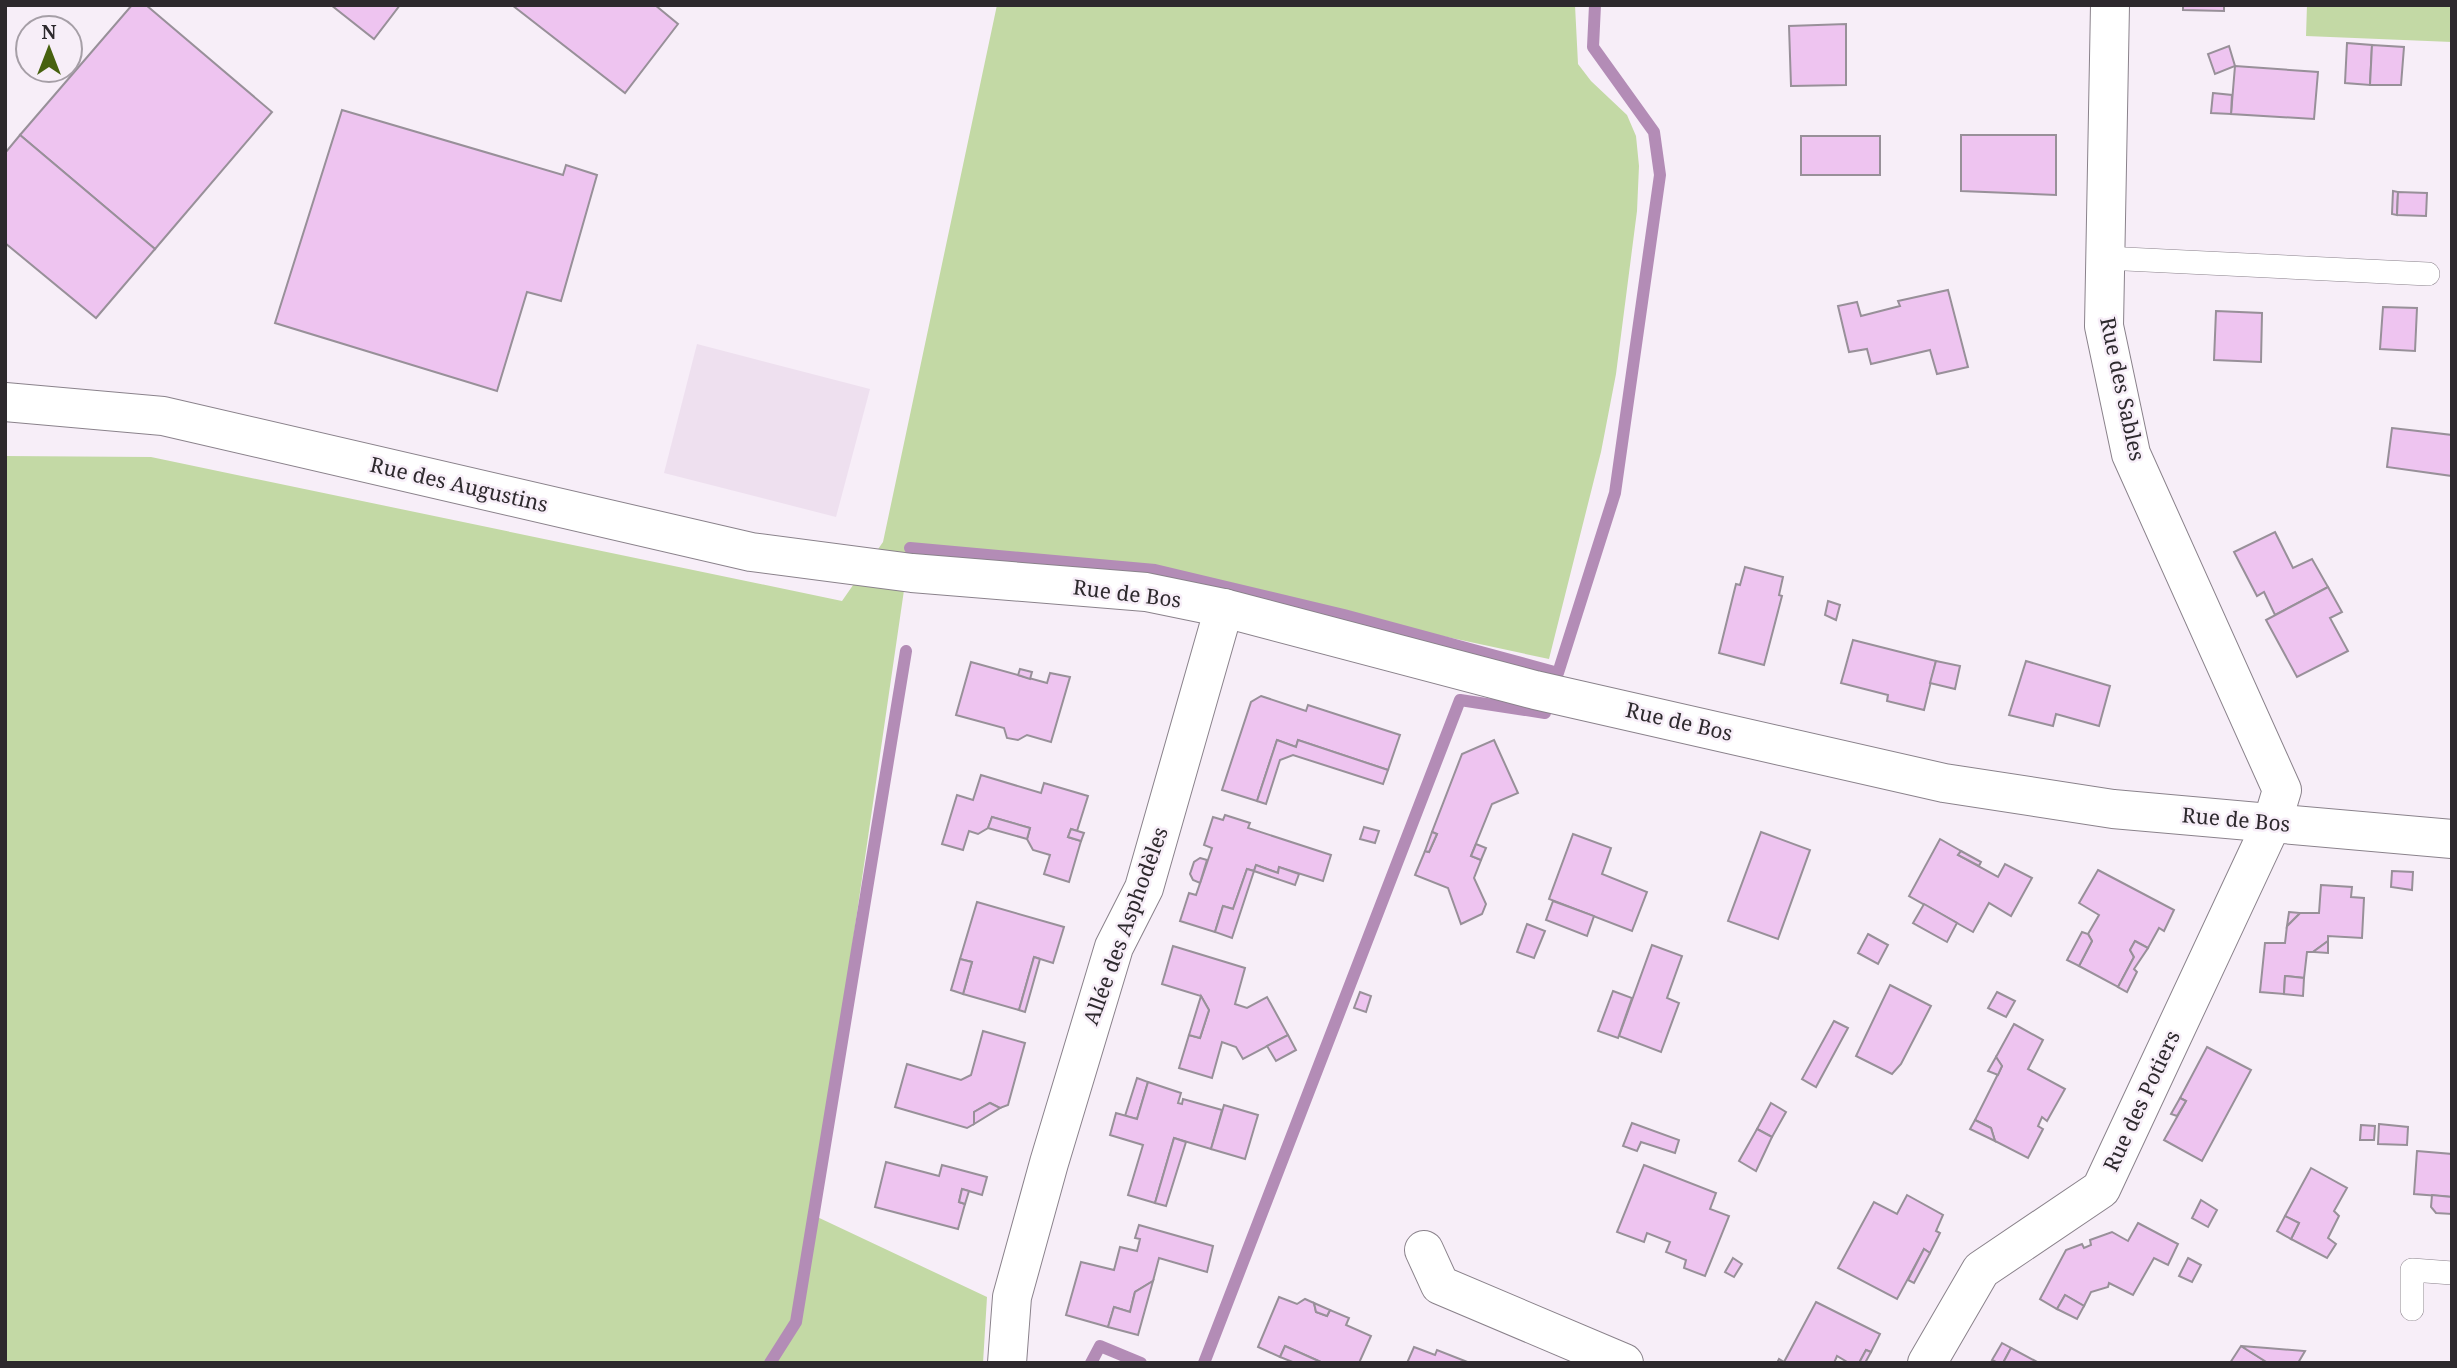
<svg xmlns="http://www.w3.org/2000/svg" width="2457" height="1368" font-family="'Noto Serif',serif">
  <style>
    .built { fill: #eee0ef }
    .green { fill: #c3d9a5 }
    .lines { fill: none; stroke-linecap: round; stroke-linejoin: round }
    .stream { stroke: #b38cb6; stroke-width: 12 }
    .building { fill: #eec4f0; stroke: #989099; stroke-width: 2 }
    .lane-casing { stroke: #8a828b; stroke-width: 24 }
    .street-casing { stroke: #8a828b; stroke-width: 40 }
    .lane { stroke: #fff; stroke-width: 23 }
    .street { stroke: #fff; stroke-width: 38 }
    .labels { text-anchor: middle; stroke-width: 5; stroke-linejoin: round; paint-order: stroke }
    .street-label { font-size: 21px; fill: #2d292d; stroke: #f7eef8 }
  </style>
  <rect width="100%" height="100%" fill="#f7eef8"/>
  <polygon class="built" points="697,344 870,389 836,517 664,473"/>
  <g class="green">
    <polygon points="997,5 1575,5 1578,64 1591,81 1627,115 1636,136 1639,166 1637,211 1616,374 1601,452 1549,659 1149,573 910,549 813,1215 987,1297 983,1363 5,1363 5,456 151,457 842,601 883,542"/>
    <polygon points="2307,5 2452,5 2452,42 2306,36"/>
  </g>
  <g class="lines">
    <g class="stream">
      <polyline points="910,548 1155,570 1344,615 1558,673 1615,493 1660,175 1654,132 1593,47 1595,5"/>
      <polyline points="770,1363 796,1322 906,651"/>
      <polyline points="1091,1363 1100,1346 1141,1363"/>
      <polyline points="1204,1363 1460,700 1545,713"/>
    </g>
  </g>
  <g class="building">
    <polygon points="132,5 146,5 272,112 155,249 20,135"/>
    <polygon points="331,5 400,5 374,39"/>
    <polygon points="512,5 655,5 678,24 625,93"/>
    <polygon points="2183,5 2224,5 2224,11 2183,10"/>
    <polygon points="1846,24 1846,85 1791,86 1789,26"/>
    <polygon points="2347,43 2372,45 2370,85 2345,83"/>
    <polygon points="2372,45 2404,47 2401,85 2370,85"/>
    <polygon points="2229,46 2235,66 2215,74 2208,54"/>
    <polygon points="2235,66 2318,72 2314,119 2231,114"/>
    <polygon points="2213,93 2232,95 2231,114 2211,113"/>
    <polygon points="342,110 563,175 566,165 597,175 561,301 527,292 497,391 275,323"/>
    <polygon points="20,135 155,249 96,318 5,243 5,153"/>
    <polygon points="1961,135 2056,135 2056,195 1961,191"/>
    <rect x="1801" y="136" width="79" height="39"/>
    <polygon points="2393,191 2398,192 2397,215 2392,214"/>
    <polygon points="2398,192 2427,193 2426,216 2397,215"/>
    <polygon points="1948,290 1968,367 1937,374 1930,350 1871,364 1867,349 1849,352 1838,306 1857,302 1861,316 1900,306 1898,301"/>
    <polygon points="2383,307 2417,308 2415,351 2380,349"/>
    <polygon points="2216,311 2262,313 2261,362 2214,360"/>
    <polygon points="2392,428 2452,435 2452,476 2387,467"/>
    <polygon points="2275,532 2293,568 2312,559 2328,587 2275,615 2264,592 2257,596 2234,552"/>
    <polygon points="1745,567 1783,577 1779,595 1782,596 1764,665 1719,653 1736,584 1740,585"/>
    <polygon points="2328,587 2342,612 2330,618 2348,651 2297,677 2266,620"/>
    <polygon points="1828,601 1840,605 1836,620 1825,615"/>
    <polygon points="1853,640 1936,661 1924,710 1887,701 1888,695 1841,683"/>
    <polygon points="1936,661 1960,666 1955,689 1930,683"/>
    <polygon points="2026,661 2110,686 2099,726 2056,714 2053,726 2009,715"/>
    <polygon points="971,662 1047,683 1050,673 1070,677 1051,742 1027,735 1018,740 1007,738 1004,728 956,715"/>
    <polygon points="1020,669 1032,672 1030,679 1018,675"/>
    <polygon points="1261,696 1306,711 1308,705 1400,735 1388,770 1298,740 1296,747 1277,740 1257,801 1222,790 1251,702"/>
    <polygon points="1277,740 1296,747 1298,740 1388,770 1383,784 1293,755 1280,760 1266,804 1257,801"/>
    <polygon points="1494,740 1518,793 1492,804 1471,856 1481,860 1474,878 1486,904 1482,914 1461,924 1448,888 1415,875 1425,851 1429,852 1437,834 1432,832 1462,754"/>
    <polygon points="981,775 1041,793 1044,783 1088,796 1077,831 1071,829 1068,837 1081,841 1069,882 1044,874 1050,855 1033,850 1027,839 1030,828 992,817 988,828 978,834 969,831 963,850 942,844 957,795 973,800"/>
    <polygon points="1225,815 1250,823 1248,828 1331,855 1323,881 1279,867 1278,873 1256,865 1254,871 1247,869 1233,909 1223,906 1215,932 1180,921 1189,893 1196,895 1212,848 1204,845 1213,817 1223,820"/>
    <polygon points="992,817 1030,828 1027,839 988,828"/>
    <polygon points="1364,827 1379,831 1375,843 1360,839"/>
    <polygon points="1071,829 1084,833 1081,841 1068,837"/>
    <polygon points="1432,832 1437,834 1429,852 1425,851"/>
    <polygon points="1761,832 1810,850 1778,939 1728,921"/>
    <polygon points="1573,834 1611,848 1602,874 1647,892 1632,931 1549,899"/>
    <polygon points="1940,839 1961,851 1958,855 1998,877 2005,864 2032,878 2011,916 1989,903 1973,932 1909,896"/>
    <polygon points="1476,844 1486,848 1481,860 1471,856"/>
    <polygon points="1961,851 1981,862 1979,866 1958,855"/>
    <polygon points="1200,858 1207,860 1200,883 1193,880 1190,874 1194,862"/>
    <polygon points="1256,865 1278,873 1279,867 1299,874 1295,885 1254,871"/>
    <polygon points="1247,869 1254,871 1232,938 1215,932 1223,906 1233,909"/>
    <polygon points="2098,870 2174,910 2164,931 2159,928 2148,948 2135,941 2130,950 2134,957 2118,987 2079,966 2092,941 2088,934 2099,915 2079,903"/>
    <polygon points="2392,871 2413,872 2412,890 2391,887"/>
    <polygon points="2321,885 2352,887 2351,897 2364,898 2362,938 2328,936 2328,941 2313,952 2307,952 2304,978 2285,976 2284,994 2260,992 2265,943 2285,943 2287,926 2300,913 2319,913"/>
    <polygon points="1553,901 1594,916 1587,936 1546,920"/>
    <polygon points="977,902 1064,927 1053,963 1034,957 1019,1010 963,994 972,962 960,959"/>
    <polygon points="1924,904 1957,923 1947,942 1913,923"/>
    <polygon points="2289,912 2300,913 2287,926"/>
    <polygon points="1527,924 1545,931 1534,958 1517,952"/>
    <polygon points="2082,932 2088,934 2092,941 2079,966 2067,960"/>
    <polygon points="1868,934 1888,945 1878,964 1858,953"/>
    <polygon points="2135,941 2148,948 2134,969 2137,972 2127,992 2118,987 2134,957 2130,950"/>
    <polygon points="2328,941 2328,953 2313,952"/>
    <polygon points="1652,945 1682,956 1667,998 1679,1003 1661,1052 1619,1036"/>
    <polygon points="1173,946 1245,968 1235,1004 1247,1008 1267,997 1288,1035 1243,1059 1236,1047 1222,1042 1212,1078 1179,1068 1189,1035 1200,1038 1209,1010 1201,996 1162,984"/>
    <polygon points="1034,957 1040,959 1025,1012 1019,1010"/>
    <polygon points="960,959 972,962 963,994 951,990"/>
    <polygon points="2285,976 2304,978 2303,996 2284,994"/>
    <polygon points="1890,985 1931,1006 1901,1064 1892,1074 1856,1056"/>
    <polygon points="1613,991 1632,998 1618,1038 1598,1031"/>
    <polygon points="1360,992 1371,996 1366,1012 1354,1008"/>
    <polygon points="1997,992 2015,1001 2006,1017 1988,1008"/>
    <polygon points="1201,996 1209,1010 1200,1038 1189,1035"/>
    <polygon points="1834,1021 1848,1028 1816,1087 1802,1079"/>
    <polygon points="2014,1024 2043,1040 2028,1069 2065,1089 2047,1121 2042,1117 2038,1126 2043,1129 2028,1158 1995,1141 1991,1128 1975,1120 2002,1066 1996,1057"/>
    <polygon points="983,1031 1025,1043 1008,1105 1000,1108 990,1103 974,1112 974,1124 967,1128 895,1107 907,1064 961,1080 971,1075"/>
    <polygon points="1288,1035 1296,1050 1276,1061 1267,1046"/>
    <polygon points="2207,1047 2251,1070 2202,1161 2164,1140 2186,1101 2180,1098"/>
    <polygon points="1996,1057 2002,1066 1998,1075 1988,1071"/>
    <polygon points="1137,1078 1148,1082 1137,1119 1125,1116"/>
    <polygon points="1148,1082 1181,1093 1178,1103 1182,1104 1183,1099 1222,1110 1211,1149 1174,1138 1155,1203 1128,1195 1143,1145 1110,1135 1116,1113 1137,1119"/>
    <polygon points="2180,1098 2186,1101 2177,1116 2171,1114"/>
    <polygon points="990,1103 1000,1108 974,1124 974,1112"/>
    <polygon points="1771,1103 1786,1112 1772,1137 1757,1129"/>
    <polygon points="1224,1105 1258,1115 1245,1159 1211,1149"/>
    <polygon points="1975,1120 1991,1128 1995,1141 1970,1129"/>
    <polygon points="1632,1123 1679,1140 1675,1153 1641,1142 1637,1151 1623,1146"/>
    <polygon points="2379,1124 2408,1127 2407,1145 2378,1144"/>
    <polygon points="2361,1125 2375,1126 2374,1140 2360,1140"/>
    <polygon points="1757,1129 1772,1137 1756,1171 1739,1161"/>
    <polygon points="1174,1138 1186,1142 1166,1206 1155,1203"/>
    <polygon points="2417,1151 2452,1154 2452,1197 2414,1194"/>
    <polygon points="886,1162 939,1176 942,1165 987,1177 982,1195 962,1189 959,1202 965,1204 958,1229 875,1207"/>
    <polygon points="1644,1165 1716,1193 1710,1209 1729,1216 1705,1276 1684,1268 1686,1260 1666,1252 1670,1242 1647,1233 1644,1242 1617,1232"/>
    <polygon points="2311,1168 2347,1188 2334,1211 2339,1216 2328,1238 2336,1244 2327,1258 2291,1239 2299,1223 2285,1216"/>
    <polygon points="962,1189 969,1191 965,1204 959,1202"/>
    <polygon points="1907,1195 1943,1215 1936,1231 1940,1233 1930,1253 1924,1249 1897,1299 1838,1268 1874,1202 1897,1214"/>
    <polygon points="2432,1195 2452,1197 2452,1214 2436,1213 2431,1207"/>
    <polygon points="2201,1200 2217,1210 2208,1227 2192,1218"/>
    <polygon points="2285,1216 2299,1223 2291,1239 2277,1231"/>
    <polygon points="2138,1223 2178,1244 2168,1265 2154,1258 2133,1295 2109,1283 2108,1287 2091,1292 2084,1306 2065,1295 2057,1309 2040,1299 2066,1250 2082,1244 2084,1248 2091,1245 2090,1240 2112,1232 2128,1241"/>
    <polygon points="1139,1225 1213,1246 1207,1272 1159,1258 1153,1281 1135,1292 1130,1312 1114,1307 1108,1327 1066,1315 1081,1262 1114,1270 1120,1247 1137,1251 1140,1239 1135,1238"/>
    <polygon points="1924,1249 1930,1253 1914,1283 1908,1280"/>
    <polygon points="1733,1258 1742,1264 1734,1277 1725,1272"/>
    <polygon points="2188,1258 2201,1265 2192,1282 2179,1276"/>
    <polygon points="1153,1281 1138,1335 1108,1327 1114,1307 1130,1312 1135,1292"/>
    <polygon points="2065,1295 2084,1306 2077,1319 2057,1309"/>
    <polygon points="1279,1297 1297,1304 1305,1299 1314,1303 1316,1312 1327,1316 1330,1310 1349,1318 1346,1325 1371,1336 1359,1363 1323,1363 1285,1346 1280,1357 1258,1347"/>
    <polygon points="1816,1302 1880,1334 1871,1352 1866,1350 1859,1363 1849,1363 1837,1356 1834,1363 1777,1363 1779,1359 1784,1362"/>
    <polygon points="1314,1303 1330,1310 1327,1316 1316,1312"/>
    <polygon points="2002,1343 2011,1348 2003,1363 1998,1363 1992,1360"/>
    <polygon points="1285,1346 1323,1363 1295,1363 1280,1357"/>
    <polygon points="2241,1346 2268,1363 2230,1363"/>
    <polygon points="2241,1346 2267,1348 2305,1351 2298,1363 2268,1363"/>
    <polygon points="1414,1347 1435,1355 1437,1350 1470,1363 1407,1363"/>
    <polygon points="2011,1348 2039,1363 2003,1363"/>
    <polygon points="1866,1350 1871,1352 1865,1363 1859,1363"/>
  </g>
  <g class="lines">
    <g class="lane-casing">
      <g id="lane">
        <polyline points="2105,258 2428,274"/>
        <polyline points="2412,1309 2412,1270 2452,1273"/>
      </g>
    </g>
    <g class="street-casing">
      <g id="street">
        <polyline points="5,402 163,416 751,552 912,573 1146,592 1224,608 1535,690 1944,783 2113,809 2452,839"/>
        <polyline points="1424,1250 1440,1285 1624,1363"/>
        <polyline points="1007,1363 1012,1297 1049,1163 1114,947 1144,888 1224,608"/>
        <polyline points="1927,1363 1981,1270 2101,1189 2272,823 2282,790 2131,454 2104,326 2110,5"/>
      </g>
    </g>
    <use href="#lane" class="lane"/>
    <use href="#street" class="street"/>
  </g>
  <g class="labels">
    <g class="street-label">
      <text transform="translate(2122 389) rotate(78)" y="7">Rue des Sables</text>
      <text transform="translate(459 485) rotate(13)" y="7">Rue des Augustins</text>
      <text transform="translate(1127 594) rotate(7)" y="7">Rue de Bos</text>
      <text transform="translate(1679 722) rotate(13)" y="7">Rue de Bos</text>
      <text transform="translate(2236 820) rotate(5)" y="7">Rue de Bos</text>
      <text transform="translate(1126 926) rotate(-70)" y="7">Allée des Asphodèles</text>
      <text transform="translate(2142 1101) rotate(-65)" y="7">Rue des Potiers</text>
    </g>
  </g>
  <rect width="2457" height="1368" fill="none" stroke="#2d292d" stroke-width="14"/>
  <g transform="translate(49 49)"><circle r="33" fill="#f7eef8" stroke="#a69fa7" stroke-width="2"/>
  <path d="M0-5L12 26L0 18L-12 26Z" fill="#47610f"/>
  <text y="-10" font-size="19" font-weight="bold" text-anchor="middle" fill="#2d292d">N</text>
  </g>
</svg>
